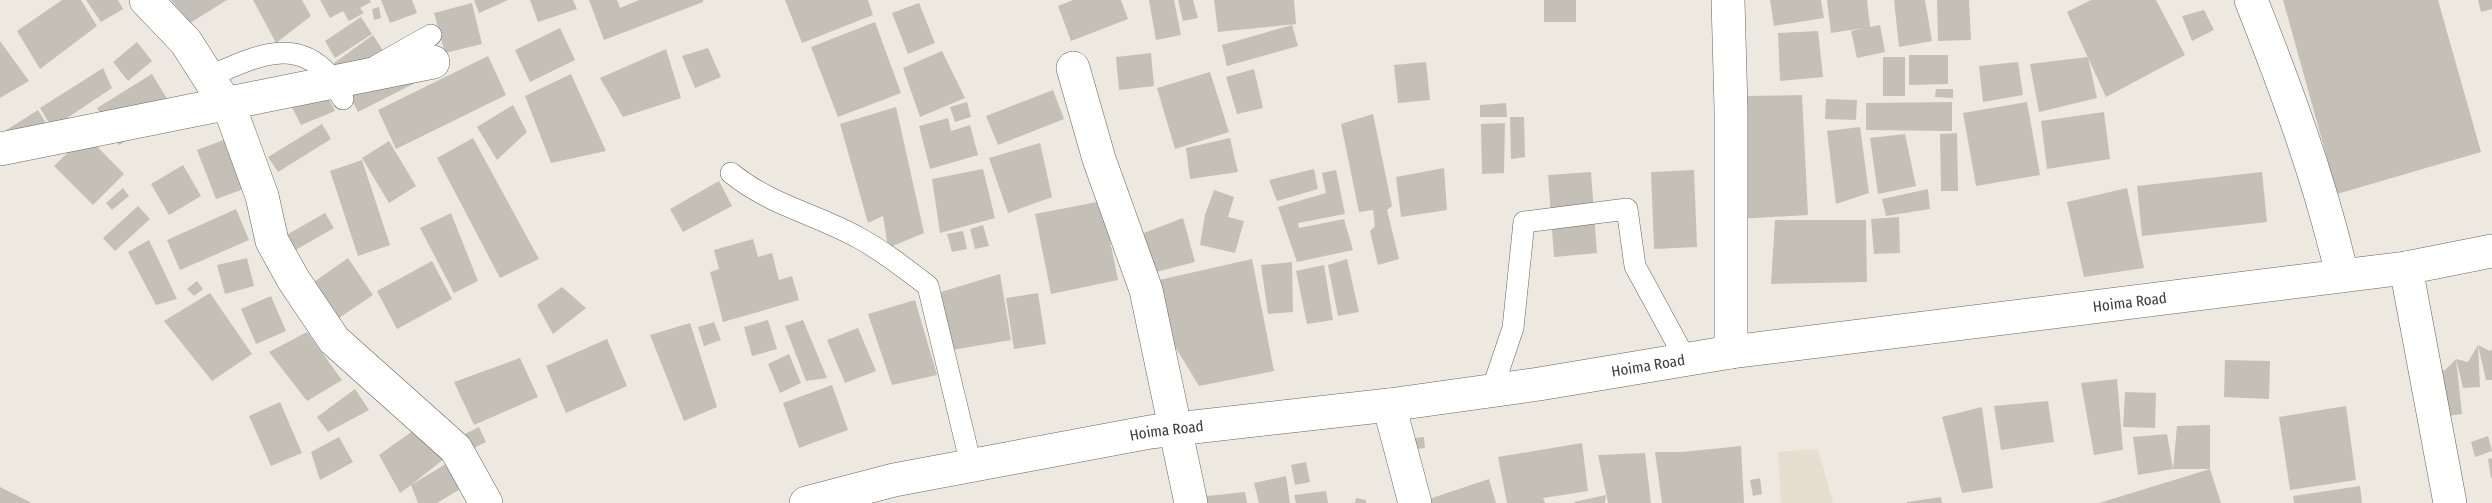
<svg xmlns="http://www.w3.org/2000/svg" width="2492" height="503" font-family="'Fira Sans Condensed',sans-serif">
  <style>
    .built { fill: #e6dece }
    .building { fill: #c4c0b7 }
    .lines { fill: none; stroke-linecap: round; stroke-linejoin: round }
    .service-casing { stroke: #66635b; stroke-width: 22 }
    .minor-casing { stroke: #66635b; stroke-width: 34 }
    .tertiary-casing { stroke: #66635b; stroke-width: 34 }
    .primary-casing { stroke: #66635b; stroke-width: 34 }
    .service { stroke: #fff; stroke-width: 21 }
    .minor { stroke: #fff; stroke-width: 33 }
    .tertiary { stroke: #fff; stroke-width: 33 }
    .primary { stroke: #fff; stroke-width: 33 }
    .labels { text-anchor: middle; stroke-width: 5; stroke-linejoin: round; paint-order: stroke }
    .street-label { font-size: 15px; fill: #3c3b37; stroke: #fbf7ee }
  </style>
  <rect width="100%" height="100%" fill="#eee9e0"/>
  <polygon class="built" points="1818,449 1833,503 1781,503 1778,452"/>
  <g class="building">
    <polygon points="62,0 81,0 97,26 40,69 17,31"/>
    <polygon points="86,0 118,0 123,9 101,22"/>
    <polygon points="171,0 227,0 190,23"/>
    <polygon points="253,0 302,0 311,16 276,43"/>
    <polygon points="320,0 370,0 371,2 360,8 364,13 349,21 343,11 330,18"/>
    <polygon points="381,0 412,0 417,13 390,23"/>
    <polygon points="474,0 508,0 479,13"/>
    <polygon points="530,0 573,0 577,9 538,22"/>
    <polygon points="589,0 617,0 620,8 639,0 703,0 703,2 604,40"/>
    <polygon points="785,0 868,0 873,15 802,43"/>
    <polygon points="1073,0 1121,0 1128,19 1071,41 1058,6"/>
    <polygon points="1149,0 1174,0 1181,35 1156,40"/>
    <polygon points="1178,0 1193,0 1198,18 1183,21"/>
    <polygon points="1214,0 1294,0 1296,24 1218,32"/>
    <rect x="1544" y="0" width="32" height="22"/>
    <polygon points="1770,0 1821,0 1824,18 1774,26"/>
    <polygon points="1827,0 1867,0 1870,27 1880,25 1885,52 1857,58 1851,31 1863,28 1831,33"/>
    <polygon points="1894,0 1925,0 1932,41 1899,47"/>
    <polygon points="1937,0 1969,0 1971,40 1938,41"/>
    <polygon points="2091,0 2156,0 2185,55 2106,97 2067,12"/>
    <polygon points="2283,0 2438,0 2481,152 2337,194"/>
    <polygon points="2478,0 2492,0 2492,9 2481,12"/>
    <polygon points="472,3 482,44 445,53 434,13"/>
    <polygon points="919,3 935,43 908,54 892,13"/>
    <polygon points="379,7 381,18 374,20 372,9"/>
    <polygon points="2204,10 2214,30 2192,41 2182,16"/>
    <polygon points="361,17 372,34 335,58 325,41"/>
    <polygon points="875,22 901,93 838,117 811,47"/>
    <polygon points="1292,25 1298,46 1227,66 1222,45"/>
    <polygon points="560,28 575,60 530,82 515,50"/>
    <polygon points="1818,31 1823,77 1780,81 1778,33"/>
    <polygon points="373,35 384,52 345,80 334,63"/>
    <polygon points="0,41 29,81 0,98"/>
    <polygon points="137,42 152,61 128,81 113,62"/>
    <polygon points="708,48 721,77 695,88 682,56"/>
    <polygon points="666,49 681,98 623,117 600,78"/>
    <polygon points="942,51 965,98 920,117 903,68"/>
    <polygon points="1151,53 1154,86 1119,90 1116,57"/>
    <polygon points="1909,55 1948,55 1948,84 1909,85"/>
    <polygon points="488,56 506,95 396,149 378,110"/>
    <rect x="1883" y="57" width="22" height="39"/>
    <polygon points="2088,57 2097,98 2039,112 2030,64"/>
    <polygon points="403,60 415,83 358,112 346,89"/>
    <polygon points="1426,62 1430,100 1398,103 1394,65"/>
    <polygon points="2018,62 2023,95 1983,102 1979,66"/>
    <polygon points="103,68 112,88 52,128 40,108"/>
    <polygon points="1254,69 1263,108 1237,114 1226,77"/>
    <polygon points="1210,72 1229,132 1175,149 1157,88"/>
    <polygon points="152,74 175,112 119,145 97,108"/>
    <polygon points="571,74 606,151 551,163 525,96"/>
    <polygon points="319,79 335,111 301,125 286,96"/>
    <polygon points="1936,89 1953,89 1953,98 1935,97"/>
    <polygon points="1053,90 1064,119 998,145 986,116"/>
    <polygon points="1802,95 1808,215 1737,219 1746,96"/>
    <polygon points="1826,99 1857,100 1856,120 1825,119"/>
    <polygon points="967,102 971,117 955,122 950,107"/>
    <polygon points="1952,102 1952,131 1866,130 1866,103"/>
    <polygon points="2027,102 2040,175 1976,186 1963,113"/>
    <polygon points="1506,103 1507,117 1480,117 1480,105"/>
    <polygon points="513,105 527,132 497,160 477,127"/>
    <polygon points="896,107 924,233 888,248 883,216 868,223 840,124"/>
    <polygon points="38,110 50,130 0,134"/>
    <polygon points="2104,112 2110,159 2047,169 2041,121"/>
    <polygon points="1373,114 1392,206 1387,210 1399,259 1378,265 1370,231 1375,226 1373,210 1359,212 1341,124"/>
    <polygon points="1510,117 1524,117 1525,157 1511,159"/>
    <polygon points="948,118 951,131 970,125 978,155 930,169 919,126"/>
    <polygon points="1505,123 1504,173 1482,174 1481,124"/>
    <polygon points="322,124 331,139 278,172 268,157"/>
    <polygon points="1860,127 1869,193 1836,204 1827,131"/>
    <polygon points="1957,133 1958,191 1941,191 1940,134"/>
    <polygon points="1905,134 1916,186 1878,194 1870,138"/>
    <polygon points="86,135 124,174 93,205 54,166"/>
    <polygon points="473,138 539,259 500,278 437,158"/>
    <polygon points="1230,138 1238,172 1190,179 1186,148"/>
    <polygon points="226,139 244,189 216,199 197,150"/>
    <polygon points="389,141 416,186 389,203 362,158"/>
    <polygon points="1040,143 1052,197 1008,213 989,158"/>
    <polygon points="362,160 390,245 358,256 330,171"/>
    <polygon points="183,165 201,196 169,215 151,184"/>
    <polygon points="1444,168 1447,210 1401,217 1396,177"/>
    <polygon points="983,169 995,218 940,233 932,179"/>
    <polygon points="1314,169 1318,189 1277,201 1269,180"/>
    <polygon points="1336,170 1345,214 1298,223 1299,228 1344,219 1353,250 1297,262 1278,207 1326,193 1322,173"/>
    <polygon points="1694,170 1697,247 1654,249 1651,172"/>
    <polygon points="1591,172 1597,253 1554,257 1548,175"/>
    <polygon points="2262,172 2267,222 2142,236 2137,186"/>
    <polygon points="719,181 732,206 683,232 670,209"/>
    <polygon points="123,188 129,196 112,210 106,203"/>
    <polygon points="2127,188 2144,268 2084,277 2067,202"/>
    <polygon points="1928,189 1930,209 1886,216 1882,199"/>
    <polygon points="1214,190 1234,197 1228,217 1244,221 1235,253 1200,245 1205,215"/>
    <polygon points="1102,201 1118,280 1051,294 1035,214"/>
    <polygon points="138,206 150,219 115,251 103,238"/>
    <polygon points="236,209 249,240 180,270 167,240"/>
    <polygon points="325,213 334,228 292,252 283,237"/>
    <polygon points="451,213 478,281 454,293 420,228"/>
    <polygon points="1899,217 1900,253 1874,254 1871,219"/>
    <polygon points="1183,218 1195,262 1148,274 1136,236"/>
    <polygon points="1775,220 1866,220 1867,282 1771,284"/>
    <polygon points="983,225 989,246 975,249 970,229"/>
    <polygon points="963,231 967,249 952,252 947,234"/>
    <polygon points="753,239 758,257 772,253 779,280 792,276 799,300 723,322 710,272 719,269 714,250"/>
    <polygon points="149,240 177,299 156,305 128,252"/>
    <polygon points="247,258 254,286 225,294 217,265"/>
    <polygon points="348,258 373,295 339,318 314,282"/>
    <polygon points="1252,259 1274,371 1199,386 1171,340 1159,280"/>
    <polygon points="1347,259 1359,312 1338,316 1328,265"/>
    <polygon points="432,261 452,299 397,329 377,291"/>
    <polygon points="1292,262 1293,312 1268,314 1261,265"/>
    <polygon points="1324,265 1333,320 1307,324 1296,271"/>
    <polygon points="1000,274 1011,340 952,350 941,292"/>
    <polygon points="197,281 203,289 194,296 187,289"/>
    <polygon points="562,287 586,308 553,334 537,305"/>
    <polygon points="210,293 252,354 212,381 164,321"/>
    <polygon points="1038,293 1046,344 1014,349 1006,298"/>
    <polygon points="271,296 286,331 256,344 241,309"/>
    <polygon points="915,300 937,375 892,385 868,314"/>
    <polygon points="768,320 777,349 752,356 744,327"/>
    <polygon points="803,320 827,378 806,381 785,326"/>
    <polygon points="714,322 721,340 704,346 698,327"/>
    <polygon points="690,323 717,407 684,421 650,335"/>
    <polygon points="858,328 876,371 845,383 827,340"/>
    <polygon points="307,332 342,380 307,401 269,352"/>
    <polygon points="607,339 627,386 566,413 546,366"/>
    <polygon points="2478,345 2480,387 2463,388 2456,359 2462,414 2440,417 2426,357 2444,371 2456,359 2468,362 2478,345 2490,351 2492,349 2492,380 2486,380"/>
    <polygon points="789,354 801,383 780,393 768,364"/>
    <polygon points="520,358 538,397 474,425 454,382"/>
    <polygon points="2225,360 2270,361 2269,399 2224,397"/>
    <polygon points="2117,379 2123,450 2094,455 2081,383"/>
    <polygon points="832,385 848,430 799,448 783,403"/>
    <polygon points="355,389 369,410 328,432 317,417"/>
    <polygon points="2125,392 2156,393 2155,428 2123,427"/>
    <polygon points="2048,401 2054,442 2001,450 1994,406"/>
    <polygon points="280,402 302,453 271,466 249,416"/>
    <polygon points="2346,406 2356,480 2290,490 2279,417"/>
    <polygon points="1982,407 1993,488 1962,493 1942,417"/>
    <polygon points="2210,425 2210,469 2221,503 2099,503 2210,469 2173,469 2177,426"/>
    <polygon points="479,427 486,442 472,449 465,434"/>
    <polygon points="417,428 444,459 411,485 454,459 467,485 437,503 418,503 411,485 400,493 379,455"/>
    <polygon points="2167,434 2173,469 2138,475 2133,437"/>
    <polygon points="2488,436 2492,451 2475,457 2471,442"/>
    <polygon points="339,437 353,462 320,480 311,452"/>
    <polygon points="1424,437 1425,448 1416,449 1415,438"/>
    <polygon points="1582,443 1588,491 1543,498 1545,503 1507,503 1498,457"/>
    <polygon points="1741,446 1744,503 1662,503 1655,452 1682,452"/>
    <polygon points="1645,453 1651,503 1608,503 1598,455"/>
    <polygon points="2492,458 2492,478 2491,478 2488,459"/>
    <polygon points="1306,462 1310,482 1295,485 1291,465"/>
    <polygon points="1286,476 1290,503 1259,503 1254,483"/>
    <polygon points="1760,478 1762,494 1753,496 1750,480"/>
    <polygon points="1489,479 1496,503 1424,503 1423,501"/>
    <polygon points="2360,486 2362,503 2294,503 2293,496"/>
    <polygon points="0,487 32,503 0,503"/>
    <polygon points="1326,491 1328,503 1296,503 1294,495"/>
    <polygon points="1245,492 1247,503 1199,503 1198,497"/>
    <polygon points="1606,495 1605,503 1574,503 1574,502"/>
    <polygon points="1941,497 1942,503 1907,503 1907,502"/>
    <polygon points="1356,498 1366,500 1366,503 1355,503"/>
  </g>
  <g class="lines">
    <g class="service-casing">
      <g id="service">
        <polyline points="376,66 431,35"/>
        <path d="M208,77C248,60 293,34 329,75C335,81 338,92 343,99"/>
        <path d="M731,173C770,205 816,214 859,238C883,251 906,269 928,286L971,465"/>
        <polyline points="1492,390 1513,328 1524,222 1627,209 1635,266 1686,360"/>
      </g>
    </g>
    <g class="minor-casing">
      <g id="minor">
        <polyline points="146,0 186,42 232,114 262,196 272,241 293,279 334,340 456,449 486,503"/>
        <polyline points="1728,0 1731,109 1731,352"/>
        <polyline points="1073,68 1099,159 1146,290 1191,503"/>
        <polyline points="0,149 433,62"/>
        <polyline points="2406,268 2450,503"/>
        <polyline points="1389,405 1415,503"/>
      </g>
    </g>
    <g class="tertiary-casing">
      <path id="tertiary" d="M2251,0C2287,91 2320,180 2342,275"/>
    </g>
    <g class="primary-casing">
      <g id="primary">
        <path id="s1" d="M806,503L894,480L1150,432L1389,405L1539,384L1731,352L2406,268L2492,251"/>
      </g>
    </g>
    <use href="#service" class="service"/>
    <use href="#minor" class="minor"/>
    <use href="#tertiary" class="tertiary"/>
    <use href="#primary" class="primary"/>
  </g>
  <g class="labels">
    <g class="street-label">
      <text dy="5" stroke="none"><textPath href="#s1" startOffset="1340">Hoima Road</textPath></text>
      <text dy="5" stroke="none"><textPath href="#s1" startOffset="854">Hoima Road</textPath></text>
      <text dy="5" stroke="none"><textPath href="#s1" startOffset="368">Hoima Road</textPath></text>
    </g>
  </g>
</svg>
